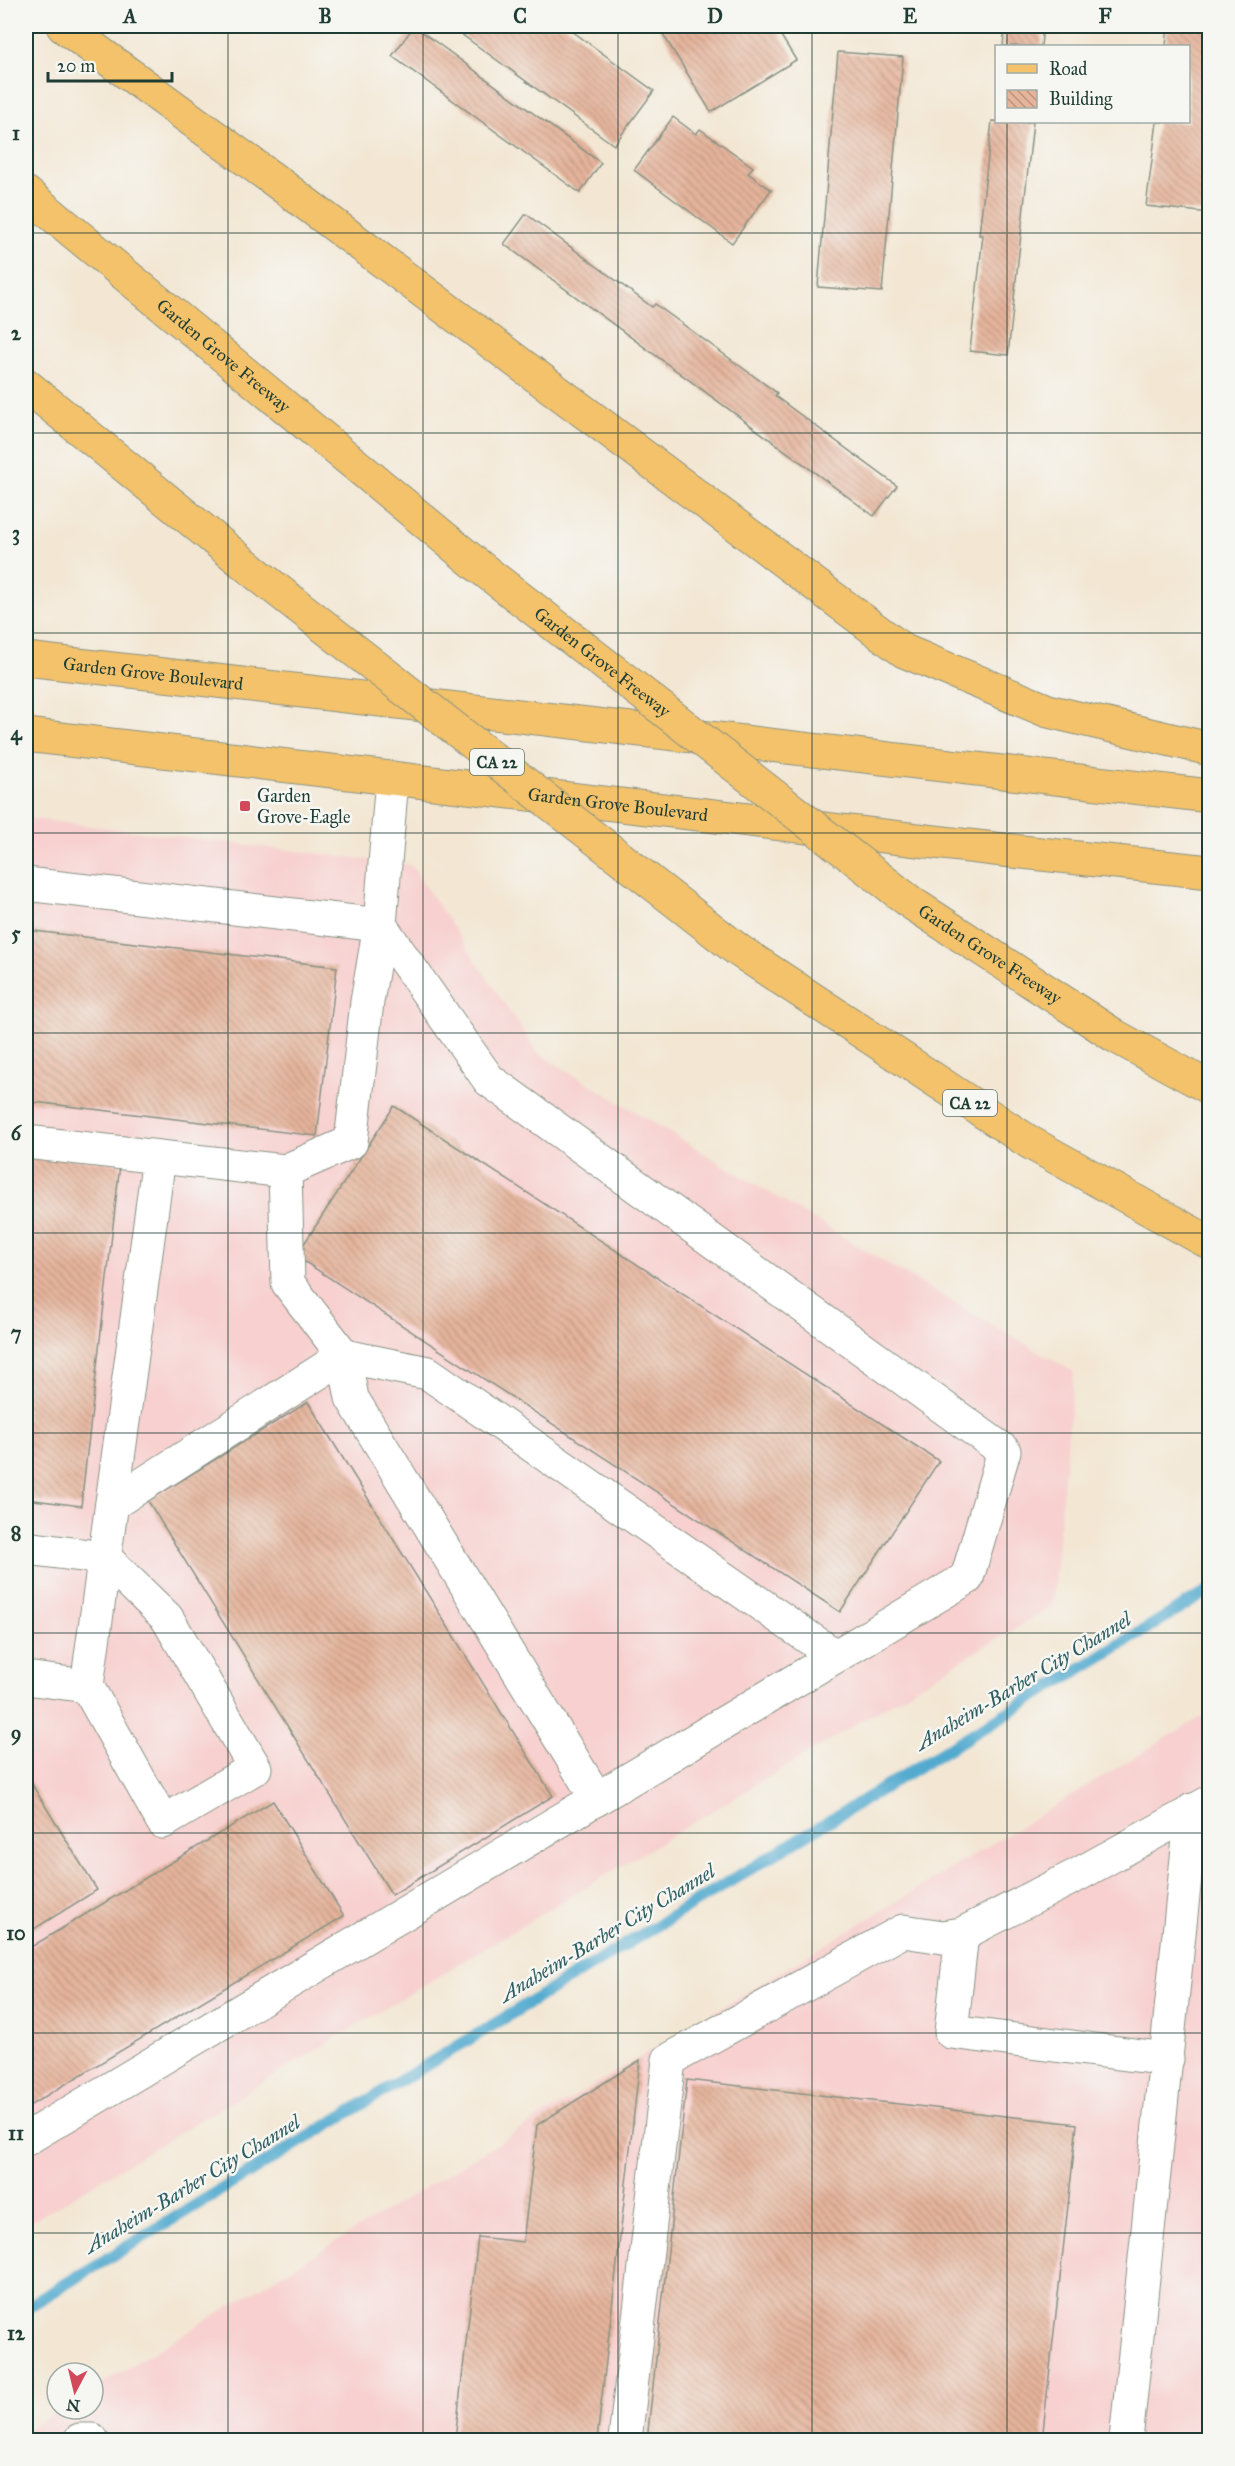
<svg xmlns="http://www.w3.org/2000/svg" width="1235" height="2466" font-family="'IM FELL Great Primer',serif">
  <style>
    .built { fill: #f7d0cf }
    .lines { fill: none; stroke-linecap: round; stroke-linejoin: round }
    .stream { stroke: #53aacf; stroke-width: 12 }
    .building { fill: url(#building-back-hatch) }
    .minor-casing { stroke: #899284; stroke-width: 35 }
    .major-casing { stroke: #899284; stroke-width: 35 }
    .highway-casing { stroke: #899284; stroke-width: 35 }
    .minor { stroke: #fff; stroke-width: 33 }
    .major { stroke: #f3c26a; stroke-width: 33 }
    .highway { stroke: #f3c26a; stroke-width: 33 }
    .highway-bridge-casing { stroke: #899284; stroke-width: 35; stroke-linecap: butt }
    .highway-bridge { stroke: #f3c26a; stroke-width: 33 }
    .grid { fill: none; stroke: #1f3d34; stroke-width: 1.5; stroke-opacity: 0.55 }
    .poi-dot { fill: #d1495b; stroke: #f6f6f2; stroke-width: 2 }
    .labels { text-anchor: middle; stroke-width: 5; stroke-linejoin: round; paint-order: stroke }
    .shield { fill: #f6f6f2; stroke: #60746d; stroke-width: 1.5 }
    .shield-label { font-size: 16px; font-weight: bold; fill: #1f3d34 }
    .street-label { font-size: 18px; fill: #1f3d34; stroke: #f6f6f2 }
    .poi-label { font-size: 18px; fill: #1f3d34; stroke: #f6f6f2; text-anchor: start }
    .water-label { font-size: 20px; font-style: italic; fill: #2f5e62; stroke: #f6f6f2 }
    .neatline { fill: none; stroke: #1f3d34; stroke-width: 2 }
    .grid-label { font-size: 20px; text-anchor: middle; font-weight: bold; fill: #1f3d34 }
  </style>
  <defs>
    <pattern id="building-back-hatch" width="6" height="6" patternUnits="userSpaceOnUse" patternTransform="scale(1.5)"><rect width="6" height="6" fill="#e6b49b"/><path d="M-1 5l2 2M0 0l6 6M5-1l2 2" fill="none" stroke="#ba947f"/></pattern>
  </defs>
  <rect width="100%" height="100%" fill="#f6f6f2"/>
  <filter id="ink" filterUnits="userSpaceOnUse"><feTurbulence type="fractalNoise" baseFrequency=".0167" numOctaves="2"/><feDisplacementMap in="SourceGraphic" scale="12" xChannelSelector="R" yChannelSelector="G"/><feConvolveMatrix kernelMatrix="1 2 1 2 8 2 1 2 1" color-interpolation-filters="sRGB"/></filter>
  <filter id="wash" filterUnits="userSpaceOnUse"><feTurbulence type="fractalNoise" baseFrequency=".008" numOctaves="4" result="noise"/><feDisplacementMap in="SourceGraphic" scale="24" xChannelSelector="R" yChannelSelector="G"/><feGaussianBlur stdDeviation="1.35" result="paint"/><feColorMatrix in="noise" values="0 0 0 0 0 0 0 0 0 0 0 0 0 0 0 0 0 1.4 0 .05"/><feComposite in="paint" operator="in"/></filter>
  <g filter="url(#wash)">
    <rect width="100%" height="100%" fill="#f3e7d4"/>
    <g class="built">
      <polygon points="26,818 411,865 538,1053 886,1263 1074,1372 1052,1606 26,2225"/>
      <polygon points="1209,1712 1209,2440 26,2440 26,2430 60,2409 93,2409 93,2389"/>
    </g>
    <g class="lines">
      <polyline class="stream" points="26,2308 1210,1590"/>
    </g>
    <g id="blocks">
      <g class="building">
        <polygon points="414,26 601,163 580,193 392,56"/>
        <polygon points="450,26 565,26 654,91 614,145"/>
        <polygon points="658,26 775,26 796,60 711,112"/>
        <polygon points="1005,26 1043,26 1041,46 1003,46"/>
        <polygon points="1168,26 1210,26 1210,213 1146,206 1157,122 1188,122 1188,46 1166,46"/>
        <polygon points="838,52 903,57 882,292 818,287"/>
        <polygon points="673,117 696,134 700,129 753,167 748,173 771,190 732,243 634,170"/>
        <polygon points="992,121 1033,122 1008,355 970,351 983,235 979,235"/>
        <polygon points="526,214 652,307 655,304 777,393 775,396 897,486 874,516 504,244"/>
        <polygon points="26,930 337,967 317,1136 26,1101"/>
        <polygon points="394,1106 939,1461 840,1612 296,1256"/>
        <polygon points="26,1154 120,1164 81,1506 26,1499"/>
        <polygon points="308,1402 553,1796 392,1895 148,1501"/>
        <polygon points="26,1775 97,1890 26,1934"/>
        <polygon points="273,1801 344,1916 26,2108 26,1950"/>
        <polygon points="640,2060 597,2440 455,2439 478,2237 523,2242 537,2125"/>
        <polygon points="687,2080 1077,2124 1042,2440 647,2440"/>
      </g>
    </g>
  </g>
  <g filter="url(#ink)">
    <use href="#blocks" fill-opacity="0" stroke="#899284" stroke-width="1.5"/>
    <g class="lines">
      <g class="minor-casing">
        <g id="minor">
          <polyline points="26,884 380,925 367,1002 351,1142 285,1171 26,1142"/>
          <polyline points="285,1171 288,1283 344,1356 428,1373 835,1656"/>
          <polyline points="112,1504 344,1356 352,1398 597,1799"/>
          <polyline points="26,1548 105,1558 167,1618 255,1768 163,1822 87,1686"/>
          <polyline points="26,1678 87,1686 159,1157"/>
          <polyline points="962,1934 951,2032 1167,2059"/>
          <polyline points="26,2139 967,1578 1004,1451 489,1080 380,925 392,778"/>
          <polyline points="80,2440 92,2440"/>
          <polyline points="625,2440 669,2060 903,1931 943,1937 962,1934 1079,1874 1210,1802"/>
          <polyline points="1126,2440 1192,1810"/>
        </g>
      </g>
      <g class="major-casing">
        <g id="major">
          <path id="s1" d="M26,659L1210,796"/>
          <path id="s2" d="M26,735L1003,850L1210,872"/>
        </g>
      </g>
      <g class="highway-casing">
        <g id="highway">
          <polyline points="63,26 281,185 904,651 1048,711 1210,749"/>
          <path id="s3" d="M26,193L476,564"/>
          <polyline points="26,385 257,574"/>
          <path id="s4" d="M913,904L1115,1036L1210,1088"/>
          <polyline points="738,950 1029,1142 1210,1243"/>
        </g>
      </g>
      <use href="#minor" class="minor"/>
      <use href="#major" class="major"/>
      <use href="#highway" class="highway"/>
      <g class="highway-bridge-casing">
        <g id="highway-bridge">
          <path id="s5" d="M476,564L913,904"/>
          <polyline points="257,574 738,950"/>
        </g>
      </g>
      <use href="#highway-bridge" class="highway-bridge"/>
    </g>
  </g>
  <path class="grid" d="M228,26V2440M423,26V2440M618,26V2440M812,26V2440M1007,26V46M1007,122V2440M26,233H1210M26,433H1210M26,633H1210M26,833H1210M26,1033H1210M26,1233H1210M26,1433H1210M26,1633H1210M26,1833H1210M26,2033H1210M26,2233H1210"/>
  <rect class="poi-dot" x="239" y="800" width="12" height="12" rx="3"/>
  <g class="labels">
    <g class="shield">
      <rect x="470" y="749" width="54" height="26" rx="4.5"/>
      <rect x="943" y="1090" width="54" height="26" rx="4.5"/>
    </g>
    <g class="shield-label">
      <text x="497" y="768">CA 22</text>
      <text x="970" y="1109">CA 22</text>
    </g>
    <g class="street-label">
      <text dy="6" stroke="none"><textPath href="#s3" startOffset="256">Garden Grove Freeway</textPath></text>
      <text dy="6" stroke="none"><textPath href="#s5" startOffset="160">Garden Grove Freeway</textPath></text>
      <text dy="6" stroke="none"><textPath href="#s1" startOffset="128">Garden Grove Boulevard</textPath></text>
      <text dy="6" stroke="none"><textPath href="#s2" startOffset="596">Garden Grove Boulevard</textPath></text>
      <text dy="6" stroke="none"><textPath href="#s4" startOffset="92">Garden Grove Freeway</textPath></text>
    </g>
    <g class="poi-label">
      <text x="257" y="802">Garden<tspan x="257" dy="21">Grove-Eagle</tspan></text>
    </g>
    <g class="water-label">
      <text transform="translate(1023 1681) rotate(-31)" y="7">Anaheim-Barber City Channel</text>
      <text transform="translate(607 1933) rotate(-31)" y="7">Anaheim-Barber City Channel</text>
      <text transform="translate(192 2184) rotate(-31)" y="7">Anaheim-Barber City Channel</text>
    </g>
  </g>
  <rect width="1235" height="2466" fill="none" stroke="#f6f6f2" stroke-width="66"/>
  <rect x="995" y="45" width="195" height="78" fill="#f6f6f2" stroke="#a0aca6" stroke-width="1.5"/>
  <rect x="1007" y="64" width="30" height="9" fill="#f3c26a" stroke="#a0aca6" stroke-width="1.5"/>
  <text x="1049" y="75" font-size="18" fill="#1f3d34">Road</text>
  <rect x="1007" y="90" width="30" height="18" fill="url(#building-back-hatch)" stroke="#a0aca6" stroke-width="1.5"/>
  <text x="1049" y="105" font-size="18" fill="#1f3d34">Building</text>
  <g transform="translate(75 2391) rotate(187)"><circle r="28" fill="#f6f6f2" stroke="#a0aca6" stroke-width="1.5"/>
  <path d="M0-4.5L10 22L0 15L-10 22Z" fill="#d1495b"/>
  <text y="-9" font-size="16" font-weight="bold" text-anchor="middle" fill="#1f3d34">N</text>
  </g>
  <path d="M48 72v9h124v-9" fill="none" stroke="#1f3d34" stroke-width="3"/>
  <text x="57" y="72" font-size="18" fill="#1f3d34" stroke="#f6f6f2" stroke-width="4.5" paint-order="stroke">20 m</text>
  <rect x="33" y="33" width="1169" height="2400" class="neatline"/>
  <g class="grid-label">
    <text x="130" y="23">A</text>
    <text x="325" y="23">B</text>
    <text x="520" y="23">C</text>
    <text x="715" y="23">D</text>
    <text x="910" y="23">E</text>
    <text x="1105" y="23">F</text>
    <text x="16" y="140">1</text>
    <text x="16" y="340">2</text>
    <text x="16" y="540">3</text>
    <text x="16" y="740">4</text>
    <text x="16" y="940">5</text>
    <text x="16" y="1140">6</text>
    <text x="16" y="1340">7</text>
    <text x="16" y="1540">8</text>
    <text x="16" y="1740">9</text>
    <text x="16" y="1940">10</text>
    <text x="16" y="2140">11</text>
    <text x="16" y="2340">12</text>
  </g>
</svg>
